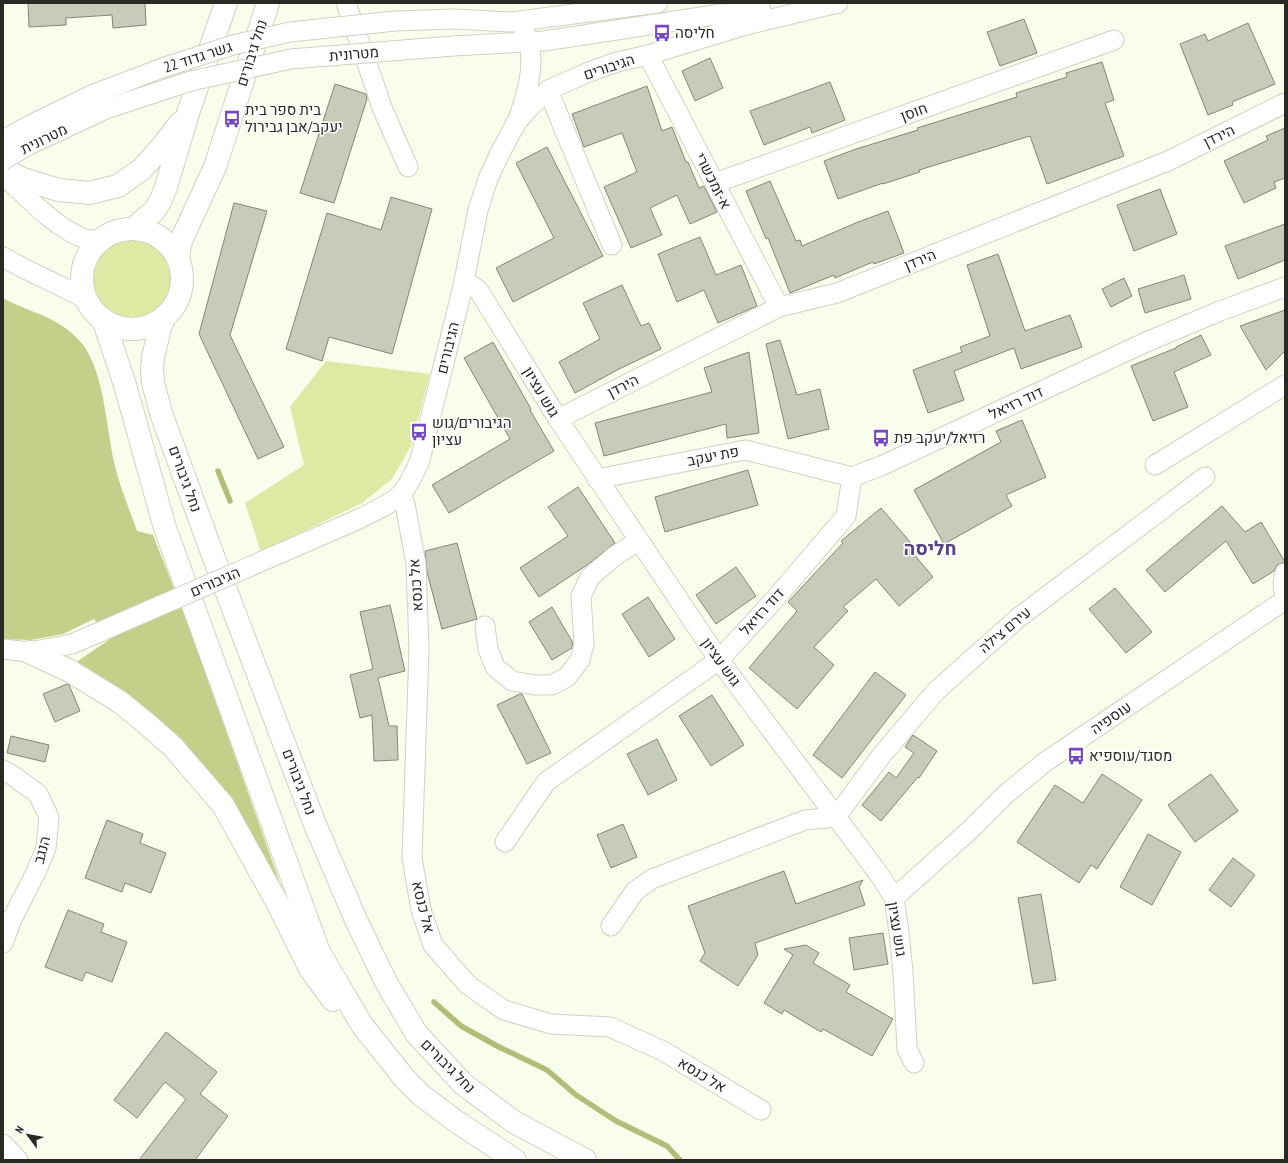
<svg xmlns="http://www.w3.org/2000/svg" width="1288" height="1163" font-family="'PT Sans Narrow',Heebo,sans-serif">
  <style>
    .green { fill: #dee9a4 }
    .forest { fill: #c4cf89 }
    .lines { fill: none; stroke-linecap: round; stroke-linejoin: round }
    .stream { stroke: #b3bd78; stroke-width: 5.5 }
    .building { fill: #c8cbba; stroke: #848777 }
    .minor-casing { stroke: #cfd2c1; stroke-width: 21 }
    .major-casing { stroke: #cfd2c1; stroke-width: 24 }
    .minor { stroke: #fff; stroke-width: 19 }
    .major { stroke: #fff; stroke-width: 22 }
    .minor-bridge-casing { stroke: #cfd2c1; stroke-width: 21; stroke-linecap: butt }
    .minor-bridge { stroke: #fff; stroke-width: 19 }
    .labels { text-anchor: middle; stroke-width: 3; stroke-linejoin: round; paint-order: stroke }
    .poi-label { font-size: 15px; fill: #292a24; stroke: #fff; text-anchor: start }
    .street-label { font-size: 15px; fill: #292a24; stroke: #fff }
    .district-label { font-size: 19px; font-weight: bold; fill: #574482; stroke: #fff }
  </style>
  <rect width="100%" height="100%" fill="#f9fdeb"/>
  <g class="green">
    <circle cx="133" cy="280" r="41"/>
    <polygon points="326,361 430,374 411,446 392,479 362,503 261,552 245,503 304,465 290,407"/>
  </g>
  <path class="forest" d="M3,298C30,313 54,315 77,338C104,364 106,426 114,462C119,485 129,508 137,531L153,535L188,624L291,914L248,832L72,665L110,639L94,619L63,634L31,640L3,639Z"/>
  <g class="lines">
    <g class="stream">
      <polyline points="218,471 230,501"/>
      <polyline points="434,1002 461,1026 499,1047 547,1070 576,1095 616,1121 667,1146 680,1160"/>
    </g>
  </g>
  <g class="building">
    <polygon points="28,3 145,3 146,25 113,28 112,15 66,18 66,25 29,27"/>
    <polygon points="1024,19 1037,53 1000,66 987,32"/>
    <polygon points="1248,23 1275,84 1232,102 1233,105 1208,115 1180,44 1205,34 1208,41"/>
    <polygon points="710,58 723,88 695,101 682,71"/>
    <polygon points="1102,62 1114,100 1105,103 1124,156 1047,184 1030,136 919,170 920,172 883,184 883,183 838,199 824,161 856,149 918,130 917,128 1017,97 1016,93 1067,77 1066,73"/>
    <polygon points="830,82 845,120 812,133 810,127 764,145 750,111"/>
    <polygon points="335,84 366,94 367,99 334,203 300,193"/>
    <polygon points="647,86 662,131 672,127 686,162 688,162 699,188 704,186 717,212 690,224 677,195 650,208 662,235 631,248 604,187 637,172 622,133 584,147 572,114"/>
    <polygon points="1285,128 1285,178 1274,182 1276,188 1244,203 1224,161 1268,140 1266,136"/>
    <polygon points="547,147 603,256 513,302 496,268 554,238 516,163"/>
    <polygon points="770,181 796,241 800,240 802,246 858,222 888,211 904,253 874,264 873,262 835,278 834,275 790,293 768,238 766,239 746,191"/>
    <polygon points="1160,189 1177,234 1134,251 1117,205"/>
    <polygon points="391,197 432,209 392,354 329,337 322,361 286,349 327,213 381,230"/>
    <polygon points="234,203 267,211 230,335 284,447 258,459 199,334"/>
    <polygon points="1285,224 1285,260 1238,279 1225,246"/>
    <polygon points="700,237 716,275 741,265 757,306 718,323 704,290 677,302 658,254"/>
    <polygon points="998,254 1025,331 1070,315 1082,347 1021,369 1014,348 954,371 964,400 928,413 913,370 962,352 960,347 990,336 967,265"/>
    <polygon points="1184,275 1191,299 1145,313 1138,289"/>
    <polygon points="1124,278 1132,296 1111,307 1102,289"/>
    <polygon points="622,285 641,326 649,323 661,349 619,369 575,393 559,362 600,339 583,303"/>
    <polygon points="1285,310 1285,351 1266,370 1240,326"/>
    <polygon points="1201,335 1211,355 1174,372 1188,407 1153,421 1131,366 1176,348 1176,347"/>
    <polygon points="780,340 797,395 820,389 829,429 788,439 766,344"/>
    <polygon points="493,342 531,409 530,410 554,451 449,513 432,485 510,439 464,358"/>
    <polygon points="749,352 759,433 727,438 726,424 604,456 595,423 712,392 704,368"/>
    <polygon points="1022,420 1046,477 1006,495 1012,506 944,544 914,490 1001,442 996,431"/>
    <polygon points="748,470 758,505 665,532 655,497"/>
    <polygon points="578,487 615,543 587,565 539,597 520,568 568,536 548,507"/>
    <polygon points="1222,506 1245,532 1261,522 1285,562 1282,563 1277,565 1274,571 1253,584 1226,541 1165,592 1146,570"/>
    <polygon points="881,508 911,543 907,546 933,577 899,606 876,579 843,607 848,611 814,647 834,665 797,709 749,668 797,611 788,602 843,543 841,541"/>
    <polygon points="457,543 477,619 442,629 427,572 425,551"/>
    <polygon points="736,567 756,596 716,624 696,595"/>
    <polygon points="1115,588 1152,632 1126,653 1089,609"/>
    <polygon points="648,597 675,639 649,657 622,614"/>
    <polygon points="390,605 405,671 378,678 389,726 397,726 398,760 374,761 372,715 360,718 350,675 373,669 360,612"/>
    <polygon points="552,607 573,643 572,648 552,660 529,622"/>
    <polygon points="875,672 906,695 842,778 813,755"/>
    <polygon points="67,684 69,685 80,711 55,722 43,694"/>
    <polygon points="520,694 522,694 551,753 527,764 497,705"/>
    <polygon points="712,695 744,745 711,766 679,716"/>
    <polygon points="913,735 937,751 919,778 918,777 881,821 862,805 889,772 896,778 914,753 905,747"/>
    <polygon points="11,736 49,745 45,762 7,753"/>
    <polygon points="657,739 677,780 648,795 627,754"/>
    <polygon points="1102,774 1142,800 1097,869 1091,865 1079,883 1017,842 1055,785 1083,803"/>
    <polygon points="1211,774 1238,811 1195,842 1168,805"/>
    <polygon points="107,820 143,834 140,843 166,853 151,893 125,883 122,892 85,878"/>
    <polygon points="623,824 637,857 611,868 597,835"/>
    <polygon points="1148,834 1181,852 1152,905 1120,887"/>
    <polygon points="1233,858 1255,875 1231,907 1209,890"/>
    <polygon points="784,871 796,904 863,880 859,887 865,905 755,943 758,955 738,986 700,961 705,953 688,906"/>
    <polygon points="1041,894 1056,980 1033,984 1018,898"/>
    <polygon points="68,910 104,924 101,932 127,942 112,982 86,972 82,981 45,967"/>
    <polygon points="883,933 888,964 854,970 849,938"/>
    <polygon points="806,945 819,953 813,963 850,985 846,992 893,1019 872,1056 823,1029 821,1032 784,1010 782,1014 764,1003 793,955 784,949"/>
    <polygon points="166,1032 217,1072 200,1094 228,1116 195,1160 139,1160 186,1099 165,1082 137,1118 114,1100"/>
  </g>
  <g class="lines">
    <g class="minor-casing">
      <g id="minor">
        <polyline points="346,3 383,110 408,167"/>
        <polyline points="454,19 512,22 658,3"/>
        <polyline points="453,46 544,41 721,14 746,13 761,10"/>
        <polyline points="648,55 779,307"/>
        <polyline points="548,90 612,245"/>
        <path d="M519,116C528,92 538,54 524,31"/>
        <path d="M3,174C22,193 67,240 94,240C97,240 100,239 103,238"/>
        <polyline points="715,183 1114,40"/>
        <path d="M3,257C30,273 59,284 87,300"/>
        <polyline points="463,286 473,286 479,291 558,419 719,660 881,877 894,898 899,932 903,972 907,1049 914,1063"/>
        <polyline points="558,419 779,307 837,293 1168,161 1285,103"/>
        <polyline points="1155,465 1285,385"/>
        <polyline points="852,477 881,466 1144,343 1220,311 1285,287"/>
        <polyline points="597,479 745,450 852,477"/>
        <polyline points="401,494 405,504 416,564 419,649 412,858 421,910 433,945 468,985 504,1010 551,1024 610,1027 663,1051 761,1110"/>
        <path d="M359,519C372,512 392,504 402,493C410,483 415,472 420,460L463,286L478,210L488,179L500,153L516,123L529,108L548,90L589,72L617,62L648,55L746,25L838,3"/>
        <path d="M1285,573C1283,581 1282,587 1285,594"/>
        <polyline points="485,626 488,649 495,667 512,681 535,685 552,685 567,677 580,660 584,644 581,596 590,577 615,556 638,541"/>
        <polyline points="3,649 29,652 72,644"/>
        <polyline points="3,770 12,775 38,794 49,817 46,848 36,872 12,919 3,943"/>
        <polyline points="505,842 546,782 719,660 775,599 846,516 852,477"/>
        <polyline points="894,898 970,830 1005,795 1045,762 1285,600"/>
        <polyline points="611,926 635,891 652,879 805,820 836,817 881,756 936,691 1018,618 1205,477"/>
        <polyline points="3,1144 18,1160"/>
      </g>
    </g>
    <g class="major-casing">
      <g id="major">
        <polyline points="3,170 23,179 59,190 89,193 118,186 142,169 165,143 180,123"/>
        <polyline points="133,229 154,211 161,200 166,187 189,110 226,3"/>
        <circle cx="132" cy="279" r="50"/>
        <polyline points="178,259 180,244 185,232 215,167 268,3"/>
        <polyline points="164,318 160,328 153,357 152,370 153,383 161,413 215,561 314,822 356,920 386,982 416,1033 463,1084 514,1122 585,1160"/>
        <polyline points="103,319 125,385 165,528 319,952 362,1025 405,1079 421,1095 457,1122 515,1160"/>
        <polyline points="29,652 70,671 120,702 147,724 173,747 223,805 278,904 310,969 333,1000"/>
      </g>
    </g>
    <use href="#minor" class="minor"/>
    <use href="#major" class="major"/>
    <g class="minor-bridge-casing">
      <g id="minor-bridge">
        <polyline points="3,140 30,125 94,94 162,68 233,45 290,32 395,21 454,19"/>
        <polyline points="3,160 27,146 106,109 191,81 291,59 453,46"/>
        <polyline points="72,644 359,519"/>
      </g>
    </g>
    <use href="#minor-bridge" class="minor-bridge"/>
  </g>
  <defs>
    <g id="bus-bare" transform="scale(1.38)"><path d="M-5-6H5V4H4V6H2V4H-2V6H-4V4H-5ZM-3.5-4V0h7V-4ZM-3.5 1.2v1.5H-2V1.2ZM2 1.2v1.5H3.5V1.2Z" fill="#7247bf" stroke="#fff" stroke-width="2.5" paint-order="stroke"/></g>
  </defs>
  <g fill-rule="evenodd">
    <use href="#bus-bare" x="662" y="33"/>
    <use href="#bus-bare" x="232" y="119"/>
    <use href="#bus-bare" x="419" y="432"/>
    <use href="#bus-bare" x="881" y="438"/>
    <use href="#bus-bare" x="1076" y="756"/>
  </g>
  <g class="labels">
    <g class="poi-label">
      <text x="675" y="38">חליסה</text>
      <text x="245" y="115">בית ספר בית<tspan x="245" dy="17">יעקב/אבן גבירול</tspan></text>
      <text x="432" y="428">הגיבורים/גוש<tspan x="432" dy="17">עציון</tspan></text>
      <text x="894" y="443">רזיאל/יעקב פת</text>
      <text x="1089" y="761">מסגד/עוספיא</text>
    </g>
    <g class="street-label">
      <text transform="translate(252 53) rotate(-72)" y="5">נחל גיבורים</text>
      <text transform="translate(354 54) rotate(-5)" y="5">מטרונית</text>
      <text transform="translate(198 57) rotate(-18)" y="5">גשר גדוד 22</text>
      <text transform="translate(609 67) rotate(-18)" y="5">הגיבורים</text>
      <text transform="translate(914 112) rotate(-20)" y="5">חוסן</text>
      <text transform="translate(1219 136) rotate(-26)" y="5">הירדן</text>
      <text transform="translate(44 139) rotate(-26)" y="5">מטרונית</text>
      <text transform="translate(713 181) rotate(63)" y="5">א-זמכשרי</text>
      <text transform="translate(920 260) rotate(-22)" y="5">הירדן</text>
      <text transform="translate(448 348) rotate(-76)" y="5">הגיבורים</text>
      <text transform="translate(623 386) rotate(-27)" y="5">הירדן</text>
      <text transform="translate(541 392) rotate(59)" y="5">גוש עציון</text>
      <text transform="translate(1016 403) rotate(-25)" y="5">דוד רזיאל</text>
      <text transform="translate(713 456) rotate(-11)" y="5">פת יעקב</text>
      <text transform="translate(185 479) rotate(70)" y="5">נחל גיבורים</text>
      <text transform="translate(215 582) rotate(-24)" y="5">הגיבורים</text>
      <text transform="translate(416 585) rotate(-94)" y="5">אל כנסא</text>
      <text transform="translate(762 612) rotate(-48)" y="5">דוד רזיאל</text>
      <text transform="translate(1005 630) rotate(-40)" y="5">עירם צילה</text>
      <text transform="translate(721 662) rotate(54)" y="5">גוש עציון</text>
      <text transform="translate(1111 718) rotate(-34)" y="5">עוספיה</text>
      <text transform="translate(299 782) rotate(69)" y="5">נחל גיבורים</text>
      <text transform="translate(42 850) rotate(-75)" y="5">הנגב</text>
      <text transform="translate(423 907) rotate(76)" y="5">אל כנסא</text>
      <text transform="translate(897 929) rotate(81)" y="5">גוש עציון</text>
      <text transform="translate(448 1066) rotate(45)" y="5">נחל גיבורים</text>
      <text transform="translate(702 1075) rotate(31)" y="5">אל כנסא</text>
    </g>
    <g class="district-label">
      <text x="930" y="555">חליסה</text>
    </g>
  </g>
  <rect width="1288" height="1163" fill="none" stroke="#292a24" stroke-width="8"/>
  <g transform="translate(28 1135) rotate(302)" stroke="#ffffff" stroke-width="3" paint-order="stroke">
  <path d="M0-3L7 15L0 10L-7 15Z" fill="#292a24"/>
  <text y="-6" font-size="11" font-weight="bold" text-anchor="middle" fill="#292a24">N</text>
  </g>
</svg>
